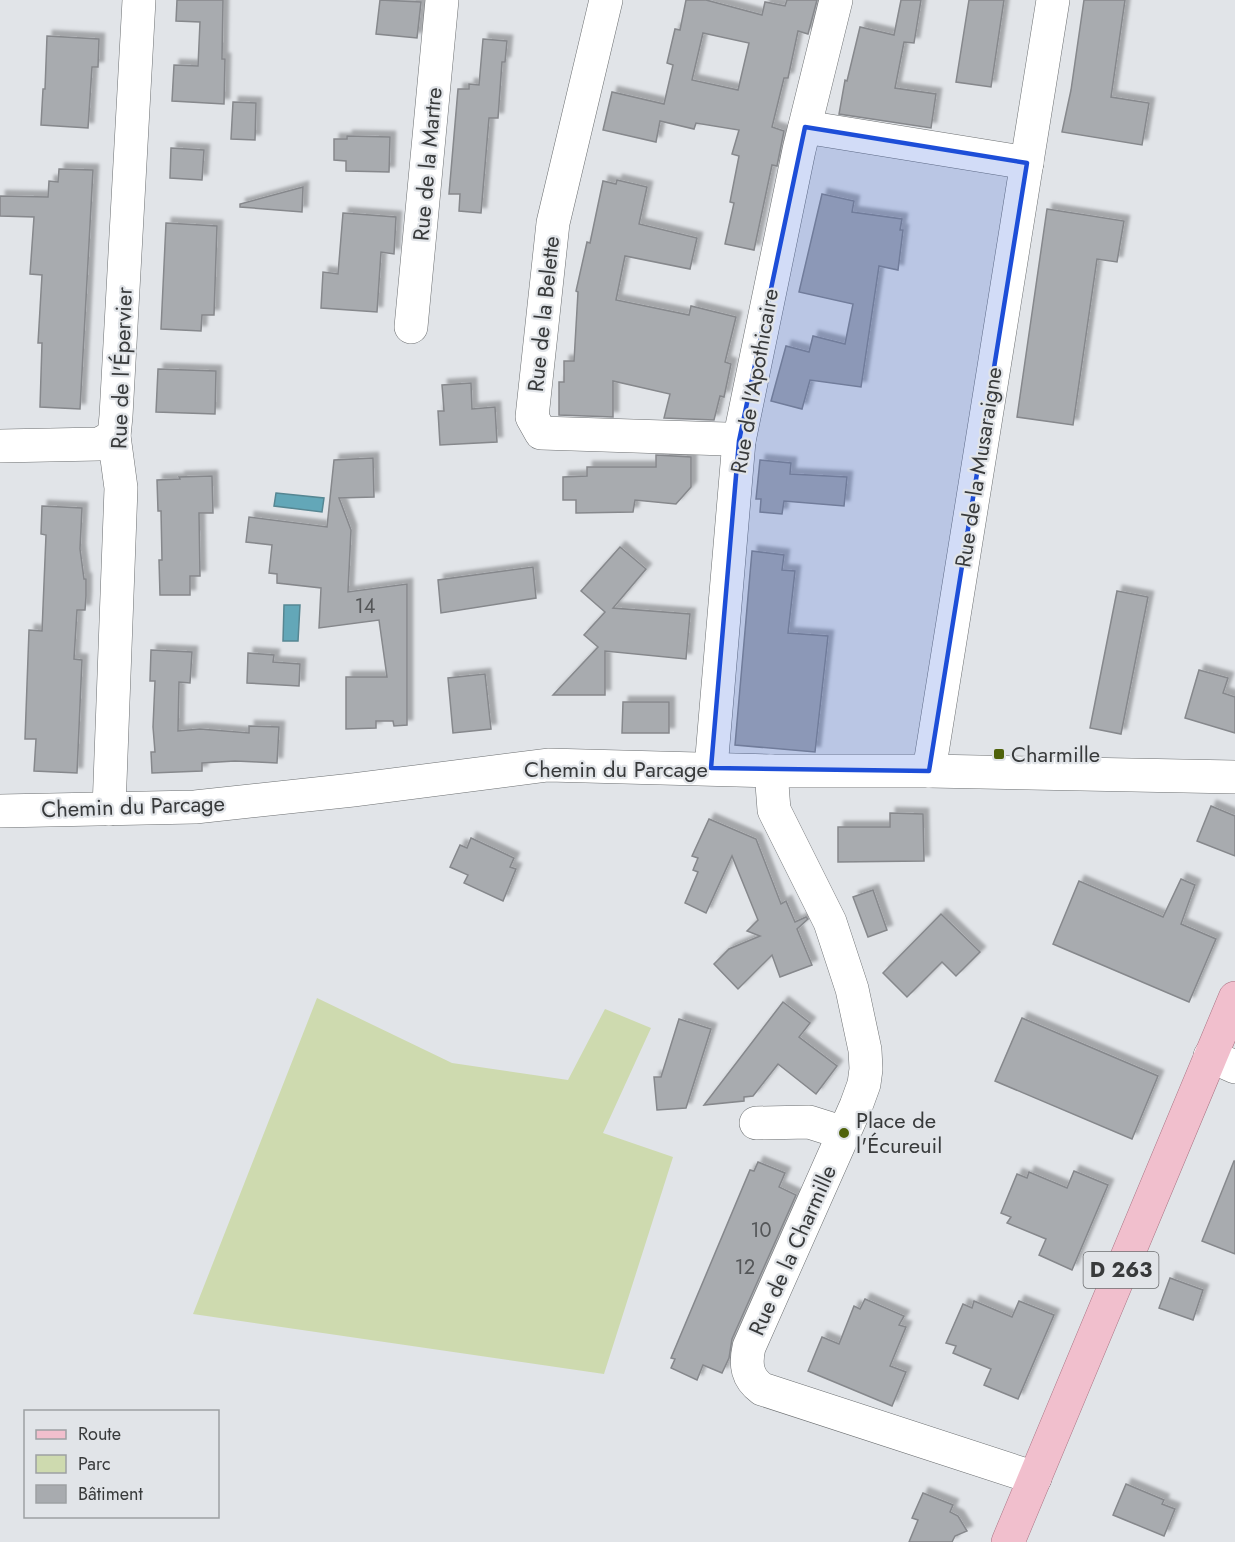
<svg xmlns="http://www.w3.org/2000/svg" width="1235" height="1542" font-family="Jost,sans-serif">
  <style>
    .green { fill: #cedaaf }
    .water { fill: #63a7b8; stroke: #568692; stroke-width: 1.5 }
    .building { fill: #a8abaf; stroke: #86888c; stroke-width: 1.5; fill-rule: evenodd; filter: url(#shadow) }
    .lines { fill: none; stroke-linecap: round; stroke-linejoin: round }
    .minor-casing { stroke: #6c6f71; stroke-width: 34 }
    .major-casing { stroke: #aa7484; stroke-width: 34 }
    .minor { stroke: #fff; stroke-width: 33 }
    .major { stroke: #f1bfcd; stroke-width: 33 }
    .marked { fill: #1d4ed8; fill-opacity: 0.2; stroke: #1d4ed8; stroke-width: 4.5; stroke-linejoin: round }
    .poi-dot { fill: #4f620b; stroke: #e1e4e8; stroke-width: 2 }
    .labels { text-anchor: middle; stroke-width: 4.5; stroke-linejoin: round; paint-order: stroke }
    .number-label { font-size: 20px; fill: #545658 }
    .shield { fill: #e1e4e8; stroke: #6b6d6f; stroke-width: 1.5 }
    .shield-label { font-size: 21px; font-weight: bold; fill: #383a3b }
    .street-label { font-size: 22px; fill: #383a3b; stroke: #e1e4e8 }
    .poi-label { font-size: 22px; fill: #383a3b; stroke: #e1e4e8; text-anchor: start }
  </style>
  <defs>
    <filter id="shadow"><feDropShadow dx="5.5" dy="-5.5" stdDeviation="1.5" flood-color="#0004"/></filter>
  </defs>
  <rect width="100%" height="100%" fill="#e1e4e8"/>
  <polygon class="green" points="317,998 452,1063 568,1080 605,1009 651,1028 603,1133 673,1157 604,1374 193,1314"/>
  <g class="water">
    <polygon points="276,493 324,498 322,512 274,506"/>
    <polygon points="284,605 300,605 298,641 283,641"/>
  </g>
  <g class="building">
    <polygon points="177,0 223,0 222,59 225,59 224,104 172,101 174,65 198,66 200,22 176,21"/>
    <polygon points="380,0 421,2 417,38 376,34"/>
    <path d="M686,0H706L762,15L765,2L785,6L787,0H817L808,34L798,31L788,78H784L772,127L784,131L777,166L772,165L754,250L725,244L734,203L730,202L739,156L732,154L739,130L696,123L694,129L660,121L656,142L603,130L612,92L664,104L673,65L667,63L675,29L680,30ZM703,33L749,43L738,90L692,80Z"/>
    <polygon points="901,0 921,0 914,43 904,42 895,88 936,94 931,128 839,114 845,80 847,81 860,27 894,35"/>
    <polygon points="969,0 1004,0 991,87 956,82"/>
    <polygon points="1084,0 1125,0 1111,97 1149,103 1142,145 1062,132 1071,90"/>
    <polygon points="47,36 99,39 98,67 92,67 88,128 41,125 43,89 45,89"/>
    <polygon points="483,39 507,41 505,62 502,62 498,118 489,118 481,213 459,211 460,194 449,194 458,89 469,89 469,84 479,85"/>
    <polygon points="233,102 256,103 255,140 231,139"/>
    <polygon points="347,136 390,137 389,172 346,171 346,161 334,160 334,139 347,139"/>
    <polygon points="171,148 204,150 202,180 170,178"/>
    <polygon points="59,169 93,170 80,409 40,407 42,343 38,343 42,275 30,274 34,217 0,216 0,196 48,197 49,181 58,182"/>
    <polygon points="617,180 647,187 639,224 697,238 690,269 625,256 616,300 689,315 691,306 736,317 725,362 731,364 724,397 720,396 714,420 664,418 670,394 613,381 613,417 559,415 559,382 564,382 564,361 574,361 578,292 576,291 587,242 590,243 603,181 616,184"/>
    <polygon points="303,187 302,212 240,207 240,204"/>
    <polygon points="822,194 854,201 852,212 902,219 900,230 903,230 898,270 879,266 861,387 810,380 802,409 771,401 786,346 809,352 813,336 845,344 853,304 799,292"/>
    <polygon points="1047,209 1124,221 1117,262 1097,259 1073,425 1017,417"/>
    <polygon points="343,213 396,217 394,254 381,252 377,312 321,308 323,272 338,274"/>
    <polygon points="166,223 217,226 214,315 202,315 201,331 161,329"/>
    <polygon points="158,369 216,371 215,414 156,412"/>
    <polygon points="471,383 472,409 495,407 497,442 440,445 438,411 444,411 442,385"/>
    <polygon points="656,455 691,457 691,487 676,504 635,500 633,512 576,513 576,500 563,500 563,477 587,476 587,467 656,467"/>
    <polygon points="373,458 374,497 339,498 351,530 348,592 407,584 407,725 394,726 393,721 376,721 376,728 346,729 346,677 387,677 379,620 319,628 321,588 277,583 277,574 269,573 272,545 246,542 249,517 327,527 334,460"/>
    <polygon points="760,460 791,463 790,474 847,477 844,506 784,501 782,514 760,512 761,499 756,499"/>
    <polygon points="212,476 213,513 199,513 200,576 190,576 190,595 160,595 159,560 162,560 161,511 158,511 157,480 180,479 179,477"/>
    <polygon points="42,506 82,508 80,549 84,579 86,579 86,596 85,610 77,610 74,659 82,660 77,773 34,771 36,739 25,739 29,630 42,631 46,535 41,534"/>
    <polygon points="620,547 646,569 613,608 690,614 686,659 605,651 605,695 553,695 598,647 584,635 605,612 581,591"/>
    <polygon points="752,551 784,555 782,570 795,571 788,633 828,636 815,752 735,745"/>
    <polygon points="533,567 536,598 441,613 438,580"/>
    <polygon points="1117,591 1148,597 1121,734 1090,728"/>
    <polygon points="151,650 192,652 190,683 179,682 178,731 200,729 249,733 249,726 279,727 277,763 235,761 202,763 202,771 152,773 151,752 155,752 153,727 155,681 150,681"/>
    <polygon points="248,653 274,655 273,662 300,664 299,686 247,683"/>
    <polygon points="1199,670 1228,678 1223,693 1235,697 1235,733 1185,718"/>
    <polygon points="485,674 491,729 453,733 448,678"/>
    <polygon points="623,702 669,702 669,733 622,733"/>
    <polygon points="1211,806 1235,816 1235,856 1197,841"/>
    <polygon points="890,813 923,814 924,861 838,862 838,827 890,827"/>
    <polygon points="709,819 756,839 781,904 786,901 795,922 806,917 808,919 797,929 812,965 780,977 772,955 738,989 714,964 729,949 760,936 747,931 758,920 732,856 706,913 685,903 698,872 693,870 698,858 692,856"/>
    <polygon points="471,838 514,858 510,867 516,869 503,901 464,883 468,875 450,867 460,845 467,848"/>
    <polygon points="1181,879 1195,885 1181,924 1216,939 1189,1002 1053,944 1079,881 1163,917"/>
    <polygon points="873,890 887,930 868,937 853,897"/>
    <polygon points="941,914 980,952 956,976 942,962 907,997 883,973"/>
    <polygon points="783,1002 810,1023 799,1037 837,1066 816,1094 778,1064 753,1096 744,1097 744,1101 704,1105"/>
    <polygon points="1022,1018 1158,1076 1132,1139 995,1081"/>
    <polygon points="679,1019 711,1029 686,1108 657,1110 654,1077 661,1077"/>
    <polygon points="1234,1161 1235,1161 1235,1254 1202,1241"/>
    <polygon points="758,1162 785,1173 779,1187 796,1195 732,1339 729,1358 722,1373 703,1365 697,1380 671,1368 675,1359 671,1358 750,1170 754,1171"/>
    <polygon points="1074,1171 1108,1185 1072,1270 1039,1255 1046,1239 1007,1223 1011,1217 1001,1213 1017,1174 1027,1178 1029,1172 1067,1188"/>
    <polygon points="1170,1278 1203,1290 1193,1320 1159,1308"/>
    <polygon points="865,1299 904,1316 899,1325 906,1327 890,1366 906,1372 892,1406 808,1371 822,1337 839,1344 854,1306 860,1309"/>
    <polygon points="974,1301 1012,1317 1019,1301 1054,1315 1018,1399 984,1385 991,1369 953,1353 956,1346 946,1343 963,1304 972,1308"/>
    <polygon points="1126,1484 1164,1500 1162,1504 1175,1509 1164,1536 1113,1515"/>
    <polygon points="923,1493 953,1505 950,1512 958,1516 967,1531 955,1536 952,1542 909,1542 918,1520 912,1518"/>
  </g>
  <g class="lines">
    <g class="minor-casing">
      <g id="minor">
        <polyline points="606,0 553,223 532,417 541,433 726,439 739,441"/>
        <polyline points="805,127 1027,163"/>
        <polyline points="411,327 442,0"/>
        <polyline points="0,446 99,444 114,436"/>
        <polyline points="711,768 739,441 799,150 836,0"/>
        <path d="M771,771L774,810L830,922L852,989L865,1050L866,1069L864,1084L856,1106L749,1347C745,1365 747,1378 762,1389L1035,1478"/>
        <polyline points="929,771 1053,0"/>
        <polyline points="109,809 121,488 114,436 116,416 139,0"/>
        <polyline points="0,811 195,807 353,790 548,765 771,771 929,771 1235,777"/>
        <polyline points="1210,1056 1235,1067"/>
        <polyline points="756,1123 809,1122 844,1133"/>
      </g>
    </g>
    <g class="major-casing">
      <polyline id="major" points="1008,1542 1235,998"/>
    </g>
    <use href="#minor" class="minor"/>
    <use href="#major" class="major"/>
  </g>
  <path class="marked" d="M805,127L1027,163L929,771L711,768L739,441Z"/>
  <g class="poi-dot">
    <rect x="993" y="748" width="12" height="12" rx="3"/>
    <circle cx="844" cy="1133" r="6"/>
  </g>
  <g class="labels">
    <g class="number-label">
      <text x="365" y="613">14</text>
      <text x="761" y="1237">10</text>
      <text x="745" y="1274">12</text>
    </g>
    <rect class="shield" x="1083.5" y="1252" width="75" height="36" rx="4.5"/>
    <g class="shield-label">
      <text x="1121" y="1277">D 263</text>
    </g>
    <g class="street-label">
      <text transform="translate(427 164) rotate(-85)" y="8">Rue de la Martre</text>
      <text transform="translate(543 314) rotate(-84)" y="8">Rue de la Belette</text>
      <text transform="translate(121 368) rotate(-88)" y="8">Rue de l'Épervier</text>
      <text transform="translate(754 381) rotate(-80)" y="8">Rue de l'Apothicaire</text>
      <text transform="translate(978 467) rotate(-81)" y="8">Rue de la Musaraigne</text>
      <text x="616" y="777">Chemin du Parcage</text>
      <text transform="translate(133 806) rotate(-2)" y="8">Chemin du Parcage</text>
      <text transform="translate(792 1250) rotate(-66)" y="8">Rue de la Charmille</text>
    </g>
    <g class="poi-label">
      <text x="1011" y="762">Charmille</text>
      <text x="856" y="1128">Place de<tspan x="856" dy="25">l'Écureuil</tspan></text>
    </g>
  </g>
  <rect x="24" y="1410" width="195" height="108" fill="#e1e4e8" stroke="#9da0a3" stroke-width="1.5"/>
  <rect x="36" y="1430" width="30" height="9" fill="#f1bfcd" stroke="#9da0a3" stroke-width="1.5"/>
  <text x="78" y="1440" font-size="18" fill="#383a3b">Route</text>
  <rect x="36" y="1455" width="30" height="18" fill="#cedaaf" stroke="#9da0a3" stroke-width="1.5"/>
  <text x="78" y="1470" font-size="18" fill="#383a3b">Parc</text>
  <rect x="36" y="1485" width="30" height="18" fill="#a8abaf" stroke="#9da0a3" stroke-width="1.5"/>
  <text x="78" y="1500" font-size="18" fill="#383a3b">Bâtiment</text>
</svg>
